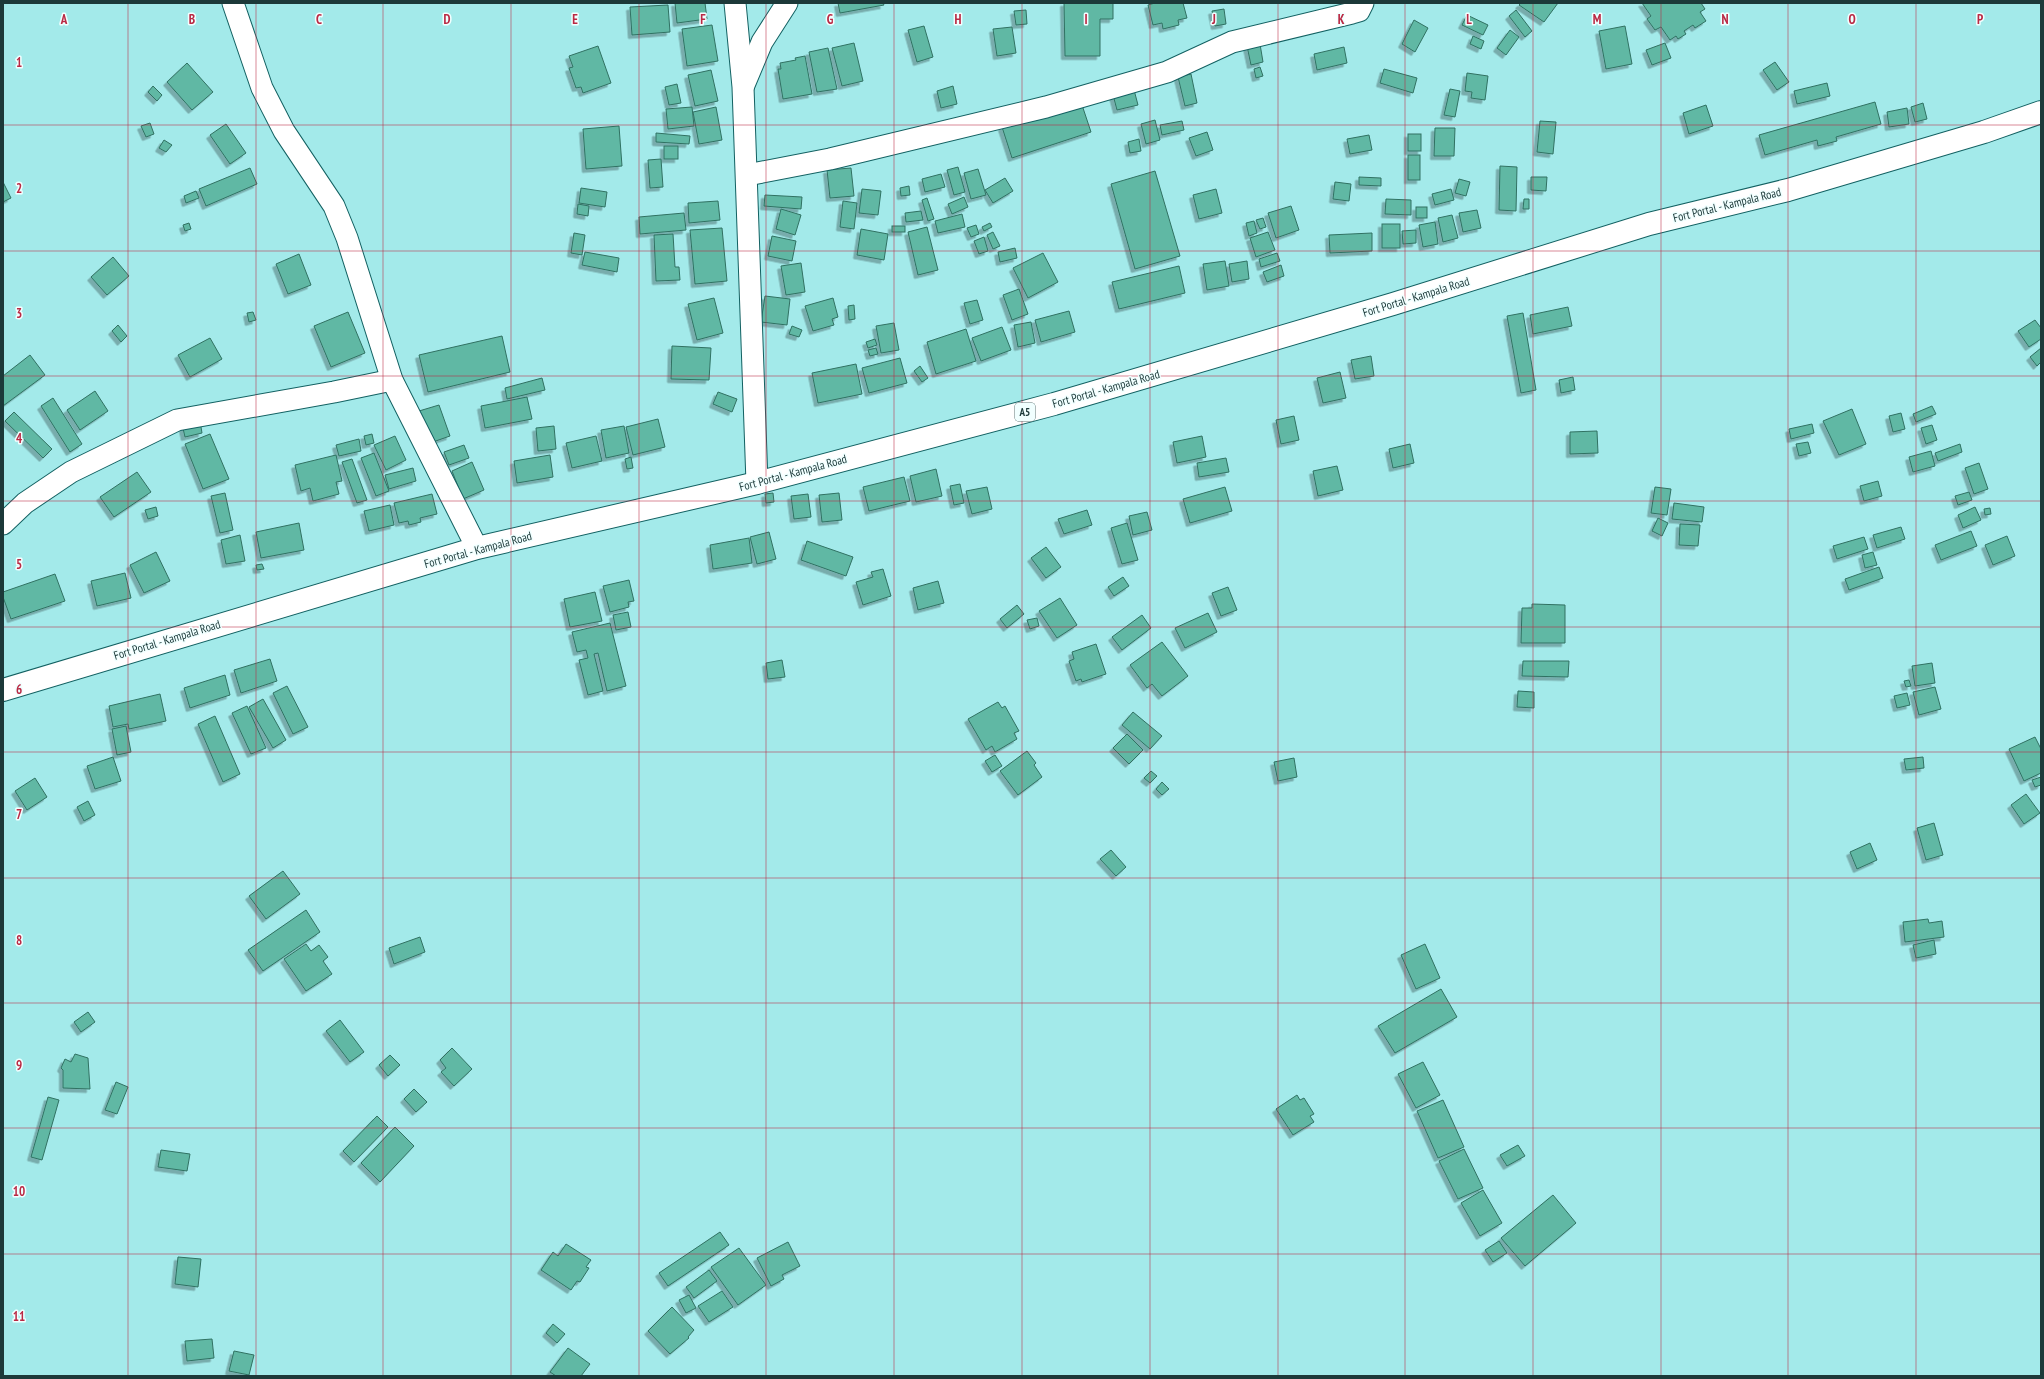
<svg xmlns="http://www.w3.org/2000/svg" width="2044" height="1379" font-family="'PT Sans Narrow',sans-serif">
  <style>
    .building { fill: #61b8a4; stroke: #307162; filter: url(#shadow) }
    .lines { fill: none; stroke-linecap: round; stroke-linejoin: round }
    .minor-casing { stroke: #136162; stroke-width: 23 }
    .primary-casing { stroke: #136162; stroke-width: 24 }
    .minor { stroke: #fff; stroke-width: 21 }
    .primary { stroke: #fff; stroke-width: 22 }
    .grid { fill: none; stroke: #ba2944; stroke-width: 1; stroke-opacity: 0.55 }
    .labels { text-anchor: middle; stroke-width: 3; stroke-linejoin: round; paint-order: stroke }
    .shield { fill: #f1ffff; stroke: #5c7474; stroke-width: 1 }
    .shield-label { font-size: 11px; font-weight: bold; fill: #1c3939 }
    .street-label { font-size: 12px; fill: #1c3939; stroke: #f1ffff }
    .grid-label { font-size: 13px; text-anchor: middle; font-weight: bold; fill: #ba2944; stroke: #f1ffff; stroke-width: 3; stroke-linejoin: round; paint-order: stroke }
  </style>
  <defs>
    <filter id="shadow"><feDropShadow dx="-3.5" dy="3.5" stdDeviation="0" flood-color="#0004"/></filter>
  </defs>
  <rect width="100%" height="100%" fill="#a3eaea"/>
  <g class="building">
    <polygon points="675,3 705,3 707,19 677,23"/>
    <polygon points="838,3 883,3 884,5 840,13"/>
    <polygon points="1064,3 1113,3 1113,19 1100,19 1100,56 1065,56"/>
    <polygon points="1155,3 1183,3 1187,18 1178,20 1179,25 1163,29 1162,23 1153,25 1148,5"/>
    <polygon points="1521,3 1558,3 1544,22 1519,5"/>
    <polygon points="1642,3 1701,3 1705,9 1700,12 1706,21 1695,28 1693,25 1684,31 1686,34 1678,39 1676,36 1670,40 1661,27 1655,30 1647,19 1651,16"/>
    <polygon points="668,5 670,32 632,35 630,7"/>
    <polygon points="1224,9 1226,24 1215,26 1212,11"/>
    <polygon points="1026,10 1027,24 1016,25 1014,11"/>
    <polygon points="1516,10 1532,31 1525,37 1509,16"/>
    <polygon points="1467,15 1488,25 1483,35 1462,25"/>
    <polygon points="1414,20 1428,28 1415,52 1402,44"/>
    <polygon points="712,25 718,61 687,66 682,29"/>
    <polygon points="924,26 933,57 917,62 908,30"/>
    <polygon points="1625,26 1632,64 1606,69 1599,31"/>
    <polygon points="1012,27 1016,53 997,56 993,29"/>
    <polygon points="1510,30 1519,37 1506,55 1497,48"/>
    <polygon points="1473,36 1484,41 1481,49 1470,44"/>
    <polygon points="854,43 863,81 842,86 832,48"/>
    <polygon points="1665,43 1671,58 1652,65 1646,50"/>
    <polygon points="1260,44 1263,62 1251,65 1247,46"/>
    <polygon points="598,46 611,83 583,93 581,87 576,88 569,68 573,67 569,56"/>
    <polygon points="1344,47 1347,63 1317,70 1314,54"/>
    <polygon points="828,48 837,89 817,92 809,52"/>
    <polygon points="805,56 812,94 783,99 778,69 781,69 780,63 796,60 795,58"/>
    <polygon points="1775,62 1789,82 1777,90 1763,70"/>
    <polygon points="187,63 213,92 192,110 167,82"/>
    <polygon points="1260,67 1263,76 1256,78 1254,69"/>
    <polygon points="1384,69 1417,78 1413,93 1380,83"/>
    <polygon points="711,70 718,101 695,106 688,75"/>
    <polygon points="1467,73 1488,76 1485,100 1471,98 1472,92 1465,91"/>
    <polygon points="1191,74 1197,103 1185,106 1178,77"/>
    <polygon points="1827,83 1830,96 1797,104 1794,91"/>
    <polygon points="677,84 681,103 669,105 665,87"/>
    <polygon points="153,86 162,95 157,101 148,92"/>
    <polygon points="953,86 957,104 941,108 937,91"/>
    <polygon points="1133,86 1138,105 1117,110 1112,91"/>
    <polygon points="1450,89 1460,91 1455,117 1444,115"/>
    <polygon points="1081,102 1091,132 1012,158 1002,127"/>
    <polygon points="1875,102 1881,124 1836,137 1837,141 1818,146 1817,140 1765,155 1759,135"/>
    <polygon points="1923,103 1927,119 1915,122 1911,107"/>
    <polygon points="1706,105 1713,126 1689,134 1683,113"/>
    <polygon points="692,107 694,126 668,129 666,109"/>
    <polygon points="716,107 722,140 699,144 693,112"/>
    <polygon points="1907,108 1909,124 1889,127 1887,112"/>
    <polygon points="1155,120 1160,140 1146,144 1141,124"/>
    <polygon points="1182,121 1184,130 1162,135 1160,125"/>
    <polygon points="1540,121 1556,122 1553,154 1537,152"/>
    <polygon points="150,123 154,134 146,137 141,126"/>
    <polygon points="226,124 246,153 230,164 210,135"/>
    <polygon points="619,126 622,166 586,169 583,129"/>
    <polygon points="1435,128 1455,128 1454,156 1434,156"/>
    <polygon points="1207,132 1213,150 1196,156 1189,138"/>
    <polygon points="656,133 690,136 689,144 656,142"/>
    <rect x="1408" y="134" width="13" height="17"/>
    <polygon points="1369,135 1372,150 1350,154 1347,139"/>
    <polygon points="1139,139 1141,151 1130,153 1128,142"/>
    <polygon points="164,140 172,145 166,152 159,148"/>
    <rect x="664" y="146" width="14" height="13"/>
    <rect x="1408" y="155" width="12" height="25"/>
    <polygon points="661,159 663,187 650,188 648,160"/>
    <polygon points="1500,166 1517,167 1516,211 1499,210"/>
    <polygon points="958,167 965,192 954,195 947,170"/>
    <polygon points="250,168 257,184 206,206 199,189"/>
    <polygon points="851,168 854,196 830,198 827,170"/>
    <polygon points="978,169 986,195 971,199 964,173"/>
    <polygon points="1155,171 1180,256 1135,269 1111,184"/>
    <polygon points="941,174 945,187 925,192 922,179"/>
    <polygon points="1359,177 1381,178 1381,186 1359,185"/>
    <polygon points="1531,177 1547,177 1546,191 1531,190"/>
    <polygon points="1005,178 1013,191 993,203 985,190"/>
    <polygon points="1459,179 1470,182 1466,196 1455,193"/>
    <polygon points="3,182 11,198 3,202"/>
    <polygon points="1335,182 1351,184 1349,201 1333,199"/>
    <polygon points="909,186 910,195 901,196 900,188"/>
    <polygon points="581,188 607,192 605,207 579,203"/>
    <polygon points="862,189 881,191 878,215 859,213"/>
    <polygon points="1216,189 1222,213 1199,219 1193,195"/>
    <polygon points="1451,189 1454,200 1435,205 1432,194"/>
    <polygon points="196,191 199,198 186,203 184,196"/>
    <polygon points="765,195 802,197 801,209 764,206"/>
    <polygon points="964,197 968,207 952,214 948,204"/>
    <polygon points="927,198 934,219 928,221 922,200"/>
    <polygon points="1386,199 1411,200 1411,215 1385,214"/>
    <polygon points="1524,199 1529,199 1529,209 1523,209"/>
    <polygon points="718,201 720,220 689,223 688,203"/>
    <polygon points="843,201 857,203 854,229 840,227"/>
    <polygon points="578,204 589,206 588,216 577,214"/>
    <polygon points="1291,206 1299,230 1276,238 1268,213"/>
    <rect x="1416" y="207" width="11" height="11"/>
    <polygon points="781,209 801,215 795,235 776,229"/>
    <polygon points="1477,210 1481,228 1463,232 1459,213"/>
    <polygon points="921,211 923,220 906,222 905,213"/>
    <polygon points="684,213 686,230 640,234 639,217"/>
    <polygon points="962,214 965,227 938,233 935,221"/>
    <polygon points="1452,215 1458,238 1443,242 1438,218"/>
    <polygon points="1263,218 1266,227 1260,229 1256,220"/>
    <polygon points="1254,221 1257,233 1249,236 1246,223"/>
    <polygon points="1435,222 1438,244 1423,247 1419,225"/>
    <polygon points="189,223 191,229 185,231 183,225"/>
    <polygon points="990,223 992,227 984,231 982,227"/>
    <rect x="1382" y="224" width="18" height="24"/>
    <polygon points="976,225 979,234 971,237 967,228"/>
    <rect x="892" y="226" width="13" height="6"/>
    <polygon points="927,227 938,270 918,275 908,232"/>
    <polygon points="722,228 727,281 695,284 690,230"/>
    <polygon points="861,229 888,234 884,260 857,255"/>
    <polygon points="1416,230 1416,243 1403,244 1402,231"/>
    <polygon points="993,232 1000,246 993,249 987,235"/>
    <polygon points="1268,232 1275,250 1256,257 1250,238"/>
    <polygon points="574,233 585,235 582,255 571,253"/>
    <polygon points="1372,233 1372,251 1330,253 1329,235"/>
    <polygon points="673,234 675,267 679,267 680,280 656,281 654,235"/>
    <polygon points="772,236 796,241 792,261 768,256"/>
    <polygon points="984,237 988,251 979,254 974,241"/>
    <polygon points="1015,248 1017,258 1000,262 998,252"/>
    <polygon points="585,252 619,258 617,272 582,265"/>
    <polygon points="1043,253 1058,282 1028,298 1013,268"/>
    <polygon points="1277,253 1280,261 1261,267 1259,259"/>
    <polygon points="299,254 311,285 288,294 276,264"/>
    <polygon points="113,257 129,276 107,295 91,277"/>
    <polygon points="1225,261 1229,286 1207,290 1203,264"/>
    <polygon points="1247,261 1249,279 1232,282 1229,264"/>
    <polygon points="801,263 805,292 786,295 781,266"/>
    <polygon points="1281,265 1284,276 1267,282 1263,272"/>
    <polygon points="1179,266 1185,293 1119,309 1112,282"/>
    <polygon points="1019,289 1028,314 1012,320 1003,295"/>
    <polygon points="765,296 790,299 787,325 761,322"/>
    <polygon points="714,298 723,333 697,340 688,304"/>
    <polygon points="833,298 838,317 832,319 834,325 813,331 805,306"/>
    <polygon points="977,300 983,320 970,324 964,303"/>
    <polygon points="854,305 855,319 849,320 848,306"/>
    <polygon points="1568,307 1572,326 1533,334 1530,315"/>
    <polygon points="1069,311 1075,332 1041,342 1035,320"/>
    <polygon points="253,312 256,320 249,322 247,313"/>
    <polygon points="348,312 365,353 331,367 314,326"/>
    <polygon points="1523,313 1536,390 1521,393 1507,316"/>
    <polygon points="2035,320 2041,328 2041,339 2029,347 2018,331"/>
    <polygon points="1031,322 1035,343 1018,347 1014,325"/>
    <polygon points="894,323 899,350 881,353 876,326"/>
    <polygon points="118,325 127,336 121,342 112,331"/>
    <polygon points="792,326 802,330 799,337 789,334"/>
    <polygon points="1002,327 1011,350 981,361 972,338"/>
    <polygon points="966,329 976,361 936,374 927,342"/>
    <polygon points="502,336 510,372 428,392 419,355"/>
    <polygon points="210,338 222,359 190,377 178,355"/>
    <polygon points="875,339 877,345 868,348 866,342"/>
    <polygon points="672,346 711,348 709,380 671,379"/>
    <polygon points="876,348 878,354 870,356 868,350"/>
    <polygon points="2041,348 2041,362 2037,366 2030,357"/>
    <polygon points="30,355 45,375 3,406 3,376"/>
    <polygon points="1371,356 1374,376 1355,379 1351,360"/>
    <polygon points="900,358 907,383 869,393 862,368"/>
    <polygon points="856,364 862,394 818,403 812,373"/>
    <polygon points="920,366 928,378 922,382 914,371"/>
    <polygon points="1340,372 1346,398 1323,403 1317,378"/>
    <polygon points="1573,377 1575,390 1561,393 1559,380"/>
    <polygon points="542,378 545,390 507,399 505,388"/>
    <polygon points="95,391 108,411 80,430 67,410"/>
    <polygon points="718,392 737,399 732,412 713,404"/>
    <polygon points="527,397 532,419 485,428 481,406"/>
    <polygon points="53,398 82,444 70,452 41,406"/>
    <polygon points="439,405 450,436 430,443 419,411"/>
    <polygon points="1932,406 1936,414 1916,422 1913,414"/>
    <polygon points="1852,409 1866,444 1839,455 1823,421"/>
    <polygon points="14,412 52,449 43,458 5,421"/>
    <polygon points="1901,413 1905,429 1893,432 1889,416"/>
    <polygon points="1294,416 1299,440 1281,444 1276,420"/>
    <polygon points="658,419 665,447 633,455 626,427"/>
    <polygon points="200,421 202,433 185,437 182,424"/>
    <polygon points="1812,424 1814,433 1791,439 1789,429"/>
    <polygon points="1932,425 1937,440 1926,444 1921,428"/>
    <polygon points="554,426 556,449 538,451 536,428"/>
    <polygon points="624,426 629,453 606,458 601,430"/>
    <polygon points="1597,431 1598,453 1570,454 1570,432"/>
    <polygon points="210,434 229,479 203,489 185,444"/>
    <polygon points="372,434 374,443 366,445 364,436"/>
    <polygon points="395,436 406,460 386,470 374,445"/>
    <polygon points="596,436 602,461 572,468 566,443"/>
    <polygon points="1202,436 1206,457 1177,463 1173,442"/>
    <polygon points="359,439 361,451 339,456 336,445"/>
    <polygon points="1808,442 1811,453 1799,456 1796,444"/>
    <polygon points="1410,444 1414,463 1393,468 1389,449"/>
    <polygon points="1960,444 1962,452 1938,461 1935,453"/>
    <polygon points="464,445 469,458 449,465 444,452"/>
    <polygon points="1931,451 1935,466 1913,472 1909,457"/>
    <polygon points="374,453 389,491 376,496 361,458"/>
    <polygon points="336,455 342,481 336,482 339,494 313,501 310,488 301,491 295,465"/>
    <polygon points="550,455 553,477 517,483 514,461"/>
    <polygon points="631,457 633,468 627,469 625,459"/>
    <polygon points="1226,458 1229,472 1199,477 1197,463"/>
    <polygon points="352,459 367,500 357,503 342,462"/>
    <polygon points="472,462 484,490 463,499 452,471"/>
    <polygon points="1979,463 1988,489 1974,494 1965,468"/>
    <polygon points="1337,466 1343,490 1318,496 1313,471"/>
    <polygon points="413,468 416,481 389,489 385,475"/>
    <polygon points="936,469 942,496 916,502 910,476"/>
    <polygon points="137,472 151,492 114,517 100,497"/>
    <polygon points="904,477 910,501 869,511 863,487"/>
    <polygon points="1878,481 1882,496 1864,501 1860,486"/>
    <polygon points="960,484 964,503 954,505 950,486"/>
    <polygon points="987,487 992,509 972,514 966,491"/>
    <polygon points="1225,487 1232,511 1190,523 1183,499"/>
    <polygon points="1655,487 1671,489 1667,515 1651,513"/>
    <polygon points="1969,492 1972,500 1958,505 1955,496"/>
    <polygon points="225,493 233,530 220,533 211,496"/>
    <polygon points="773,493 774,502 766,503 765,494"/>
    <polygon points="839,493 842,520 822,522 819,495"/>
    <polygon points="432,494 437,514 420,518 421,522 409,525 408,521 399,523 394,503"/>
    <polygon points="808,494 811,517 794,519 791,496"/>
    <polygon points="1674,503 1704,507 1702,522 1672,519"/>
    <polygon points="390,505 394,525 369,531 364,511"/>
    <polygon points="156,507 158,516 148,519 145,510"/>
    <polygon points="1975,507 1981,520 1963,528 1958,515"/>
    <polygon points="1990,508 1991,514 1985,515 1984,509"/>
    <polygon points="1087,510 1092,525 1064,534 1058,519"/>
    <polygon points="1147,512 1152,530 1133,535 1129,516"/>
    <polygon points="1658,518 1668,523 1662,536 1652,531"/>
    <polygon points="299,523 304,550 261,558 256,532"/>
    <polygon points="1127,523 1138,560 1122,564 1111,528"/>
    <polygon points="1680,524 1700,525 1698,546 1679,545"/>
    <polygon points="1901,527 1905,539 1877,548 1873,535"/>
    <polygon points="1971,531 1977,546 1941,560 1935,545"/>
    <polygon points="769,532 776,559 757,564 750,537"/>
    <polygon points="240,535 245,561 226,564 221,540"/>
    <polygon points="2007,536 2015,556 1993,565 1985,545"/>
    <polygon points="1864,537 1868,549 1837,559 1833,546"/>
    <polygon points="749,538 752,563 713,569 710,545"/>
    <polygon points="807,541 853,557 846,576 801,560"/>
    <polygon points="1046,547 1061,567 1046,578 1031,558"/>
    <polygon points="156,552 170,581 144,593 130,565"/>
    <polygon points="1873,552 1877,565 1865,568 1862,555"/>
    <polygon points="262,564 264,569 257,570 256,565"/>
    <polygon points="1879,567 1883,578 1849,590 1845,579"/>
    <polygon points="883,569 891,596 863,605 856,582 873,577 871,572"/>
    <polygon points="125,573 131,598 97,606 91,581"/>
    <polygon points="55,574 65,601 11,619 3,597 3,592"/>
    <polygon points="1123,577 1129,586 1114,596 1108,587"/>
    <polygon points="629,580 634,601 628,602 629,607 610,612 603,586"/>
    <polygon points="938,581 944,603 918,610 913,588"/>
    <polygon points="1228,587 1237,610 1221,616 1212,593"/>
    <polygon points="595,592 602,621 570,627 564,599"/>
    <polygon points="1060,598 1077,625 1057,638 1039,611"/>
    <polygon points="1532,604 1565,605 1565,643 1521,643 1522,608 1532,608"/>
    <polygon points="1017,605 1024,614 1007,628 1000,619"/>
    <polygon points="628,612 631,627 616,630 613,615"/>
    <polygon points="1208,613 1217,632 1185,648 1175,628"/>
    <polygon points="1142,615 1151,628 1122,650 1112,637"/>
    <polygon points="1037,618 1039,626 1030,629 1027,620"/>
    <polygon points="610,623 626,686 607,691 598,653 594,654 603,691 588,695 579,660 588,658 586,650 577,652 572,632"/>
    <polygon points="1162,642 1188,676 1162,696 1152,684 1147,688 1130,665"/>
    <polygon points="1096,644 1106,674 1082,682 1081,679 1076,681 1069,661 1074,659 1072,652"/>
    <polygon points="270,659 277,681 241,693 234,670"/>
    <polygon points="782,660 785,677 768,679 766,663"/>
    <polygon points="1523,661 1569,661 1568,677 1522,676"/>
    <polygon points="1932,663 1935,683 1915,686 1912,666"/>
    <polygon points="225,675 230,695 190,708 184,688"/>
    <polygon points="1909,680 1911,686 1906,687 1904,681"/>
    <polygon points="287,686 308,727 293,734 273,693"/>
    <polygon points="1935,687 1941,709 1919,715 1913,692"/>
    <polygon points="1518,691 1534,692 1534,708 1517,707"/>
    <polygon points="1907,693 1910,705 1897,708 1894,696"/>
    <polygon points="160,694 166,721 129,729 128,724 113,727 109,706"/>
    <polygon points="263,699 286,740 273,748 249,707"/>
    <polygon points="998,702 1002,708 1005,706 1019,731 1014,733 1017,739 995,752 992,746 986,750 968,719"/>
    <polygon points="247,706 266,748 251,754 232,713"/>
    <polygon points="1133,712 1162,736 1150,749 1122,725"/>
    <polygon points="215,716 240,774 223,782 198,724"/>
    <polygon points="126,726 131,752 117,755 112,729"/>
    <polygon points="1127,734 1143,750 1129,764 1113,748"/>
    <polygon points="2035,737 2041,749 2041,773 2024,781 2009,749"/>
    <polygon points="1027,751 1036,763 1034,765 1042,777 1018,795 1000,771"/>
    <polygon points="995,755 1002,766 992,772 985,761"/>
    <polygon points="113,757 121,781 95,789 87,766"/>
    <polygon points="1923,757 1924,768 1906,770 1904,759"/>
    <polygon points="1294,758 1297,777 1278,781 1274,762"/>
    <polygon points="1151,771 1157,776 1150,783 1144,778"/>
    <polygon points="2041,777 2041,785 2035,787 2032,780"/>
    <polygon points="35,778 47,797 27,810 15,791"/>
    <polygon points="1162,782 1169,789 1162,795 1156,789"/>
    <polygon points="2026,794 2040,813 2024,824 2011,805"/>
    <polygon points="88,801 95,815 84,821 77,807"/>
    <polygon points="1934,823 1943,855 1926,860 1917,828"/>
    <polygon points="1870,843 1877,860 1857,869 1850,852"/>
    <polygon points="1111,850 1126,867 1116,876 1100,859"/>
    <polygon points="283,871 300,894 266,919 249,896"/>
    <polygon points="306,910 320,932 263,971 248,950"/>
    <polygon points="1928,919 1929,923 1942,921 1944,937 1905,942 1903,922"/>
    <polygon points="420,937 425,952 394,964 389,948"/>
    <polygon points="1934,940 1936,954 1916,958 1913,945"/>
    <polygon points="306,944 311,951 319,945 328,957 323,961 332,974 306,991 284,959"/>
    <polygon points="1425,944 1440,978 1416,989 1401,955"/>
    <polygon points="1441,989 1457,1017 1395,1053 1378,1026"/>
    <polygon points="88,1012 95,1022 81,1032 74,1022"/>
    <polygon points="340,1020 364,1052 350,1062 326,1031"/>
    <polygon points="452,1048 472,1069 454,1086 441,1072 446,1068 440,1060"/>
    <polygon points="75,1054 88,1058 90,1089 63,1088 63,1070 61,1068 65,1059 71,1062"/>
    <polygon points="390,1055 400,1065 388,1076 379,1065"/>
    <polygon points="1423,1062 1440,1095 1416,1108 1398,1074"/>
    <polygon points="116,1082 128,1087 117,1114 105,1110"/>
    <polygon points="414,1089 427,1102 416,1112 404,1099"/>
    <polygon points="1297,1095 1300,1100 1304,1098 1314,1114 1310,1116 1314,1122 1293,1135 1276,1109"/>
    <polygon points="48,1097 59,1100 42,1160 31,1157"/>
    <polygon points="1443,1100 1464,1147 1438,1158 1417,1111"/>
    <polygon points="377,1116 388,1127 354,1162 343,1151"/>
    <polygon points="395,1127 414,1146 380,1182 361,1163"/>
    <polygon points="1518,1145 1525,1156 1507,1166 1500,1155"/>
    <polygon points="1464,1149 1483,1188 1458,1199 1439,1161"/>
    <polygon points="161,1150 190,1154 187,1171 158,1167"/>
    <polygon points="1483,1190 1502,1223 1480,1236 1461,1203"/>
    <polygon points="1553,1195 1576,1223 1525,1266 1501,1238"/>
    <polygon points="720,1232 729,1245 668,1286 659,1273"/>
    <polygon points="1499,1241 1507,1253 1493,1262 1485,1250"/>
    <polygon points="788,1242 800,1266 782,1275 784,1279 771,1286 757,1258"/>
    <polygon points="566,1244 591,1260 586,1267 589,1268 580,1282 577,1281 571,1290 541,1270 553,1252 558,1256"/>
    <polygon points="739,1248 766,1285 738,1305 711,1267"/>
    <polygon points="178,1257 201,1259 198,1287 175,1284"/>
    <polygon points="709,1270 717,1281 694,1298 686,1287"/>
    <polygon points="722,1291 733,1307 709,1322 698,1306"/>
    <polygon points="689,1295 696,1308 686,1313 679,1300"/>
    <polygon points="672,1307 694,1330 688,1337 689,1338 670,1354 648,1331"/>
    <polygon points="553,1324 565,1334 557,1343 546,1333"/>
    <polygon points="212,1339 214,1358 187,1361 185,1341"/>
    <polygon points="568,1348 590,1364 581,1376 556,1376 550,1372"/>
    <polygon points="234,1351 254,1355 249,1375 229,1371"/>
  </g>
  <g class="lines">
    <g class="minor-casing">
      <g id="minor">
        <polyline points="233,3 262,88 284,131 334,206 347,238 392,380 477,548"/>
        <polyline points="735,3 743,87 757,483"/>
        <polyline points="744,85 762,42 787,3"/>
        <polyline points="747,175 830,159 1046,107 1167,72 1232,42 1352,13 1359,11 1363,3"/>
        <polyline points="3,524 25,503 71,472 177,420 334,392 392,380"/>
      </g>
    </g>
    <g class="primary-casing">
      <polyline id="primary" points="3,690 477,548 757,483 1054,404 1393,304 1649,224 1788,190 1984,132 2041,112"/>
    </g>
    <use href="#minor" class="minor"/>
    <use href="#primary" class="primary"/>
  </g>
  <path class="grid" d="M128,3V1376M256,3V1376M383,3V1376M511,3V1376M639,3V1376M766,3V1376M894,3V1376M1022,3V1376M1150,3V1376M1278,3V1376M1405,3V1376M1533,3V1376M1661,3V1376M1788,3V1376M1916,3V1376M3,125H2041M3,251H2041M3,376H2041M3,501H2041M3,627H2041M3,752H2041M3,878H2041M3,1003H2041M3,1128H2041M3,1254H2041"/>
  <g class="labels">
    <rect class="shield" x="1015" y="403" width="20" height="18" rx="3"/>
    <g class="shield-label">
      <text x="1025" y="416">A5</text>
    </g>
    <g class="street-label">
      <text transform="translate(1727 205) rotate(-14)" y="4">Fort Portal - Kampala Road</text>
      <text transform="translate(1416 297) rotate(-17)" y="4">Fort Portal - Kampala Road</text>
      <text transform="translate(1106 389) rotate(-16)" y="4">Fort Portal - Kampala Road</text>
      <text transform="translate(793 473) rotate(-15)" y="4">Fort Portal - Kampala Road</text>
      <text transform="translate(478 550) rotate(-15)" y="4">Fort Portal - Kampala Road</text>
      <text transform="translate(167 640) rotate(-17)" y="4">Fort Portal - Kampala Road</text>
    </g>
  </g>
  <g class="grid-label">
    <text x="64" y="24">A</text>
    <text x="192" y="24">B</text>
    <text x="319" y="24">C</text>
    <text x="447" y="24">D</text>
    <text x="575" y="24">E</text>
    <text x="703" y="24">F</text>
    <text x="830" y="24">G</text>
    <text x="958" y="24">H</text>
    <text x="1086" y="24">I</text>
    <text x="1214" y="24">J</text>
    <text x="1341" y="24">K</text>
    <text x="1469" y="24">L</text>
    <text x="1597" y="24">M</text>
    <text x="1725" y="24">N</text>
    <text x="1852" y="24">O</text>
    <text x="1980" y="24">P</text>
    <text x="19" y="67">1</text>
    <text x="19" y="193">2</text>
    <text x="19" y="318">3</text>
    <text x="19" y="443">4</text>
    <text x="19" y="569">5</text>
    <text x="19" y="694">6</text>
    <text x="19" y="819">7</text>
    <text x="19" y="945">8</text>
    <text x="19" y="1070">9</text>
    <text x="19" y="1196">10</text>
    <text x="19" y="1321">11</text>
  </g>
  <rect width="2044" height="1379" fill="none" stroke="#1c3939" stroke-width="8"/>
</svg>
